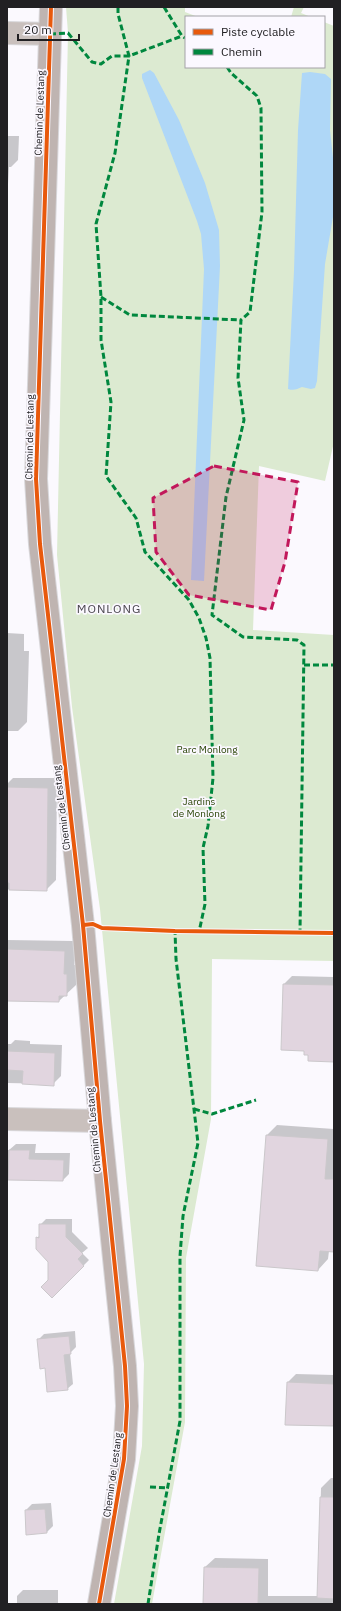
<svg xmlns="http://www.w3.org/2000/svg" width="341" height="1611" font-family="'IBM Plex Sans',sans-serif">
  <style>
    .green { fill: #dcead1 }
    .water { fill: #afd7f7 }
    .shadow { fill: #0003 }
    .building { fill: #e1d5df; stroke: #cbc8cb }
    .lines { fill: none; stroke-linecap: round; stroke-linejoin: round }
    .street-casing { stroke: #d8d7da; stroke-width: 24 }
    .secondary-casing { stroke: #d8d7da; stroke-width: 24 }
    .street { stroke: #c9c0bd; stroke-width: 22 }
    .secondary { stroke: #bfb4b1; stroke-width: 22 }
    .quiet { stroke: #00873e; stroke-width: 3; stroke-dasharray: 6 3; stroke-linecap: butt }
    .cycleway-casing { stroke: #fbf8ff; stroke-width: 6 }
    .cycleway { stroke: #e8590c; stroke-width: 4 }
    .marked { fill: #c2185b; fill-opacity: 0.2; stroke: #c2185b; stroke-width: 3; stroke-dasharray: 8 5; stroke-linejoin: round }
    .labels { text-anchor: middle; stroke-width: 3.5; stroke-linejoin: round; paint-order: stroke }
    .street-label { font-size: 10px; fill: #212023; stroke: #fbf8ff }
    .park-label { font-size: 10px; fill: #274202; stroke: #fbf8ff }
    .quarter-label { font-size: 12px; letter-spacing: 1px; fill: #49454d; stroke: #fbf8ff }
  </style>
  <rect width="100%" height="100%" fill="#fbf9fe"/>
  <g class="green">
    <polygon points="66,7 185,7 185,12 198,17 186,17 186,67 324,67 324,22 334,26 334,442 325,481 259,466 253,630 334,635 334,961 212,959 211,1119 186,1258 185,1422 152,1604 114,1604 142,1446 144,1364 100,909 72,707 57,555 68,33"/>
    <polygon points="294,7 304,7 301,13 311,17 291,17"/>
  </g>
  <g class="water">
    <polygon points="150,70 154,73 179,120 205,183 219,230 220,266 204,581 191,580 204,269 201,234 197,221 142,78 142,74"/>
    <path d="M310,72L325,74L331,79L330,130L334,167V211L325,264L317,381L315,388L311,389L302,387C297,389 294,391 288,389L294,271L298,130L302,73Z"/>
  </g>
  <g class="shadow">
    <polygon points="7,136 19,136 18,160 11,167 9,167 7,202"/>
    <polygon points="7,633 24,634 24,651 29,651 27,722 18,731 7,731"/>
    <polygon points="13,778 57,778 56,880 46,890 7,889 7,784"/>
    <polygon points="7,940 74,941 74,965 77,965 76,985 59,1001 7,1000"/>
    <polygon points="292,976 334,977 334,1060 309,1054 305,1050 284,984"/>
    <polygon points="15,1040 30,1041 30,1044 62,1045 61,1076 53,1084 7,1083 7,1044 11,1044"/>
    <polygon points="277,1125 334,1129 334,1251 329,1251 328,1259 318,1270 267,1135"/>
    <polygon points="16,1144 36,1144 35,1153 70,1153 69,1174 63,1180 7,1179 7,1150 9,1150"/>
    <polygon points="46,1219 72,1219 72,1232 88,1248 82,1253 89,1260 52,1297 49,1280 49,1262 37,1238 40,1235 40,1225"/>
    <polygon points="75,1331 76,1347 70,1353 73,1384 67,1389 46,1367 38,1340 44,1334"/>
    <polygon points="296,1374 334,1375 334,1425 288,1382"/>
    <polygon points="331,1478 334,1478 334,1604 201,1604 204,1604 205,1567 215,1558 268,1559 268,1596 318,1596 321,1488"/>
    <polygon points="51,1503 53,1526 46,1533 26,1510 32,1504"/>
    <polygon points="23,1590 58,1590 58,1604 17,1604 17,1596"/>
  </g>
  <g class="building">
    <polygon points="7,787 48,788 47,891 9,890 9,883 7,883"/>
    <polygon points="7,949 65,951 64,974 67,974 67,996 59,996 59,1002 7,1001"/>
    <polygon points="283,984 334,985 334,1062 308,1061 308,1055 304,1055 304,1051 281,1050"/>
    <polygon points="7,1051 55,1053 54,1086 22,1084 23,1071 7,1070"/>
    <polygon points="266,1135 328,1139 325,1179 334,1179 334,1252 320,1251 318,1271 256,1266"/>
    <polygon points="9,1150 30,1150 29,1159 64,1160 63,1181 8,1180"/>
    <polygon points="39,1224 66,1224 66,1237 83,1254 78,1259 84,1266 52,1298 41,1287 48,1280 48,1262 36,1249 36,1237 39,1238"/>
    <polygon points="69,1336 71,1354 64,1355 68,1390 47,1392 45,1368 40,1369 37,1339"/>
    <polygon points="287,1382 334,1384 334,1426 285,1425"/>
    <polygon points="320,1497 334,1497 334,1599 317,1598"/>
    <polygon points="45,1509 47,1533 26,1535 25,1510"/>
    <polygon points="204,1567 259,1568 258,1604 203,1604"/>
  </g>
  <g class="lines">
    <g class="street-casing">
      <g id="street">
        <polyline points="7,33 50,34"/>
        <polyline points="7,1119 100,1121"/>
      </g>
    </g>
    <g class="secondary-casing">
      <polyline id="secondary" points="51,7 36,479 40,544 83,925 100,1121 125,1366 127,1406 124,1459 99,1604"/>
    </g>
    <use href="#street" class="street"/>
    <use href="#secondary" class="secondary"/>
    <g class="quiet">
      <polyline points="118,7 118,14 129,56 115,153 96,224 101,297 101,340 111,402 106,476 136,518 145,552 189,600 199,618 206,638 210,658 213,778 208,826 203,848 205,904 199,932"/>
      <polyline points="164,7 182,36 185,38"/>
      <polyline points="50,34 68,33 92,62 101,64 112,56 129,56 182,36"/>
      <polyline points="227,67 231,73 257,96 261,108 262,212 250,312 241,320 238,378 244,420 226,497 212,615 243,637 297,640 304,645 300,932"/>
      <polyline points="101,297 130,315 241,320"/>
      <polyline points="304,665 334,665"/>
      <polyline points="194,1109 212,1114 256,1100"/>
      <polyline points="150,1487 168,1488"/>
      <polyline points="148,1604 159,1534 180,1421 180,1256 183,1216 198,1143 176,959 175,931"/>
    </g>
    <g class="cycleway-casing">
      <g id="cycleway">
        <polyline points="51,7 36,479 40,544 83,925 100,1121 125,1366 127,1406 124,1459 99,1604"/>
        <polyline points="83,925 93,924 102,928 175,931 334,933"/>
      </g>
    </g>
    <use href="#cycleway" class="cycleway"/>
  </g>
  <path class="marked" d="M214,466L298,482L285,562L271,610L189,595L156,552L153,498Z"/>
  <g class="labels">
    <g class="street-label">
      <text transform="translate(39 113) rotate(-88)" y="4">Chemin de Lestang</text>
      <text transform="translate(29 437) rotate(-89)" y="4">Chemin de Lestang</text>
      <text transform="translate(61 808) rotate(-97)" y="4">Chemin de Lestang</text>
      <text transform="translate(93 1130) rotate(-95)" y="4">Chemin de Lestang</text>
      <text transform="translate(112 1475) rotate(-82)" y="4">Chemin de Lestang</text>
    </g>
    <g class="park-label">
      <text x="207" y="753">Parc Monlong</text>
      <text x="199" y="805">Jardins<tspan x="199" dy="12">de Monlong</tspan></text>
    </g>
    <g class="quarter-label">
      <text x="109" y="613">MONLONG</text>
    </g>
  </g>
  <rect width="341" height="1611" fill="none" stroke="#212023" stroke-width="16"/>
  <rect x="185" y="16" width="140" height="52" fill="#fbf8ff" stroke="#a4a2a7"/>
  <rect x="193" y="29" width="20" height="6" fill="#e8590c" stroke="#a4a2a7"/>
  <text x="221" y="36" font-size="12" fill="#212023">Piste cyclable</text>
  <rect x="193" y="49" width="20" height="6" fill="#00873e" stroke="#a4a2a7"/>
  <text x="221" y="56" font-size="12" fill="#212023">Chemin</text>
  <path d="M18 34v6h61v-6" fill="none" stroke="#212023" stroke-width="2"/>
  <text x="24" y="34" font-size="12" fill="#212023" stroke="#fbf8ff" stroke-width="3" paint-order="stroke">20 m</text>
</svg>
